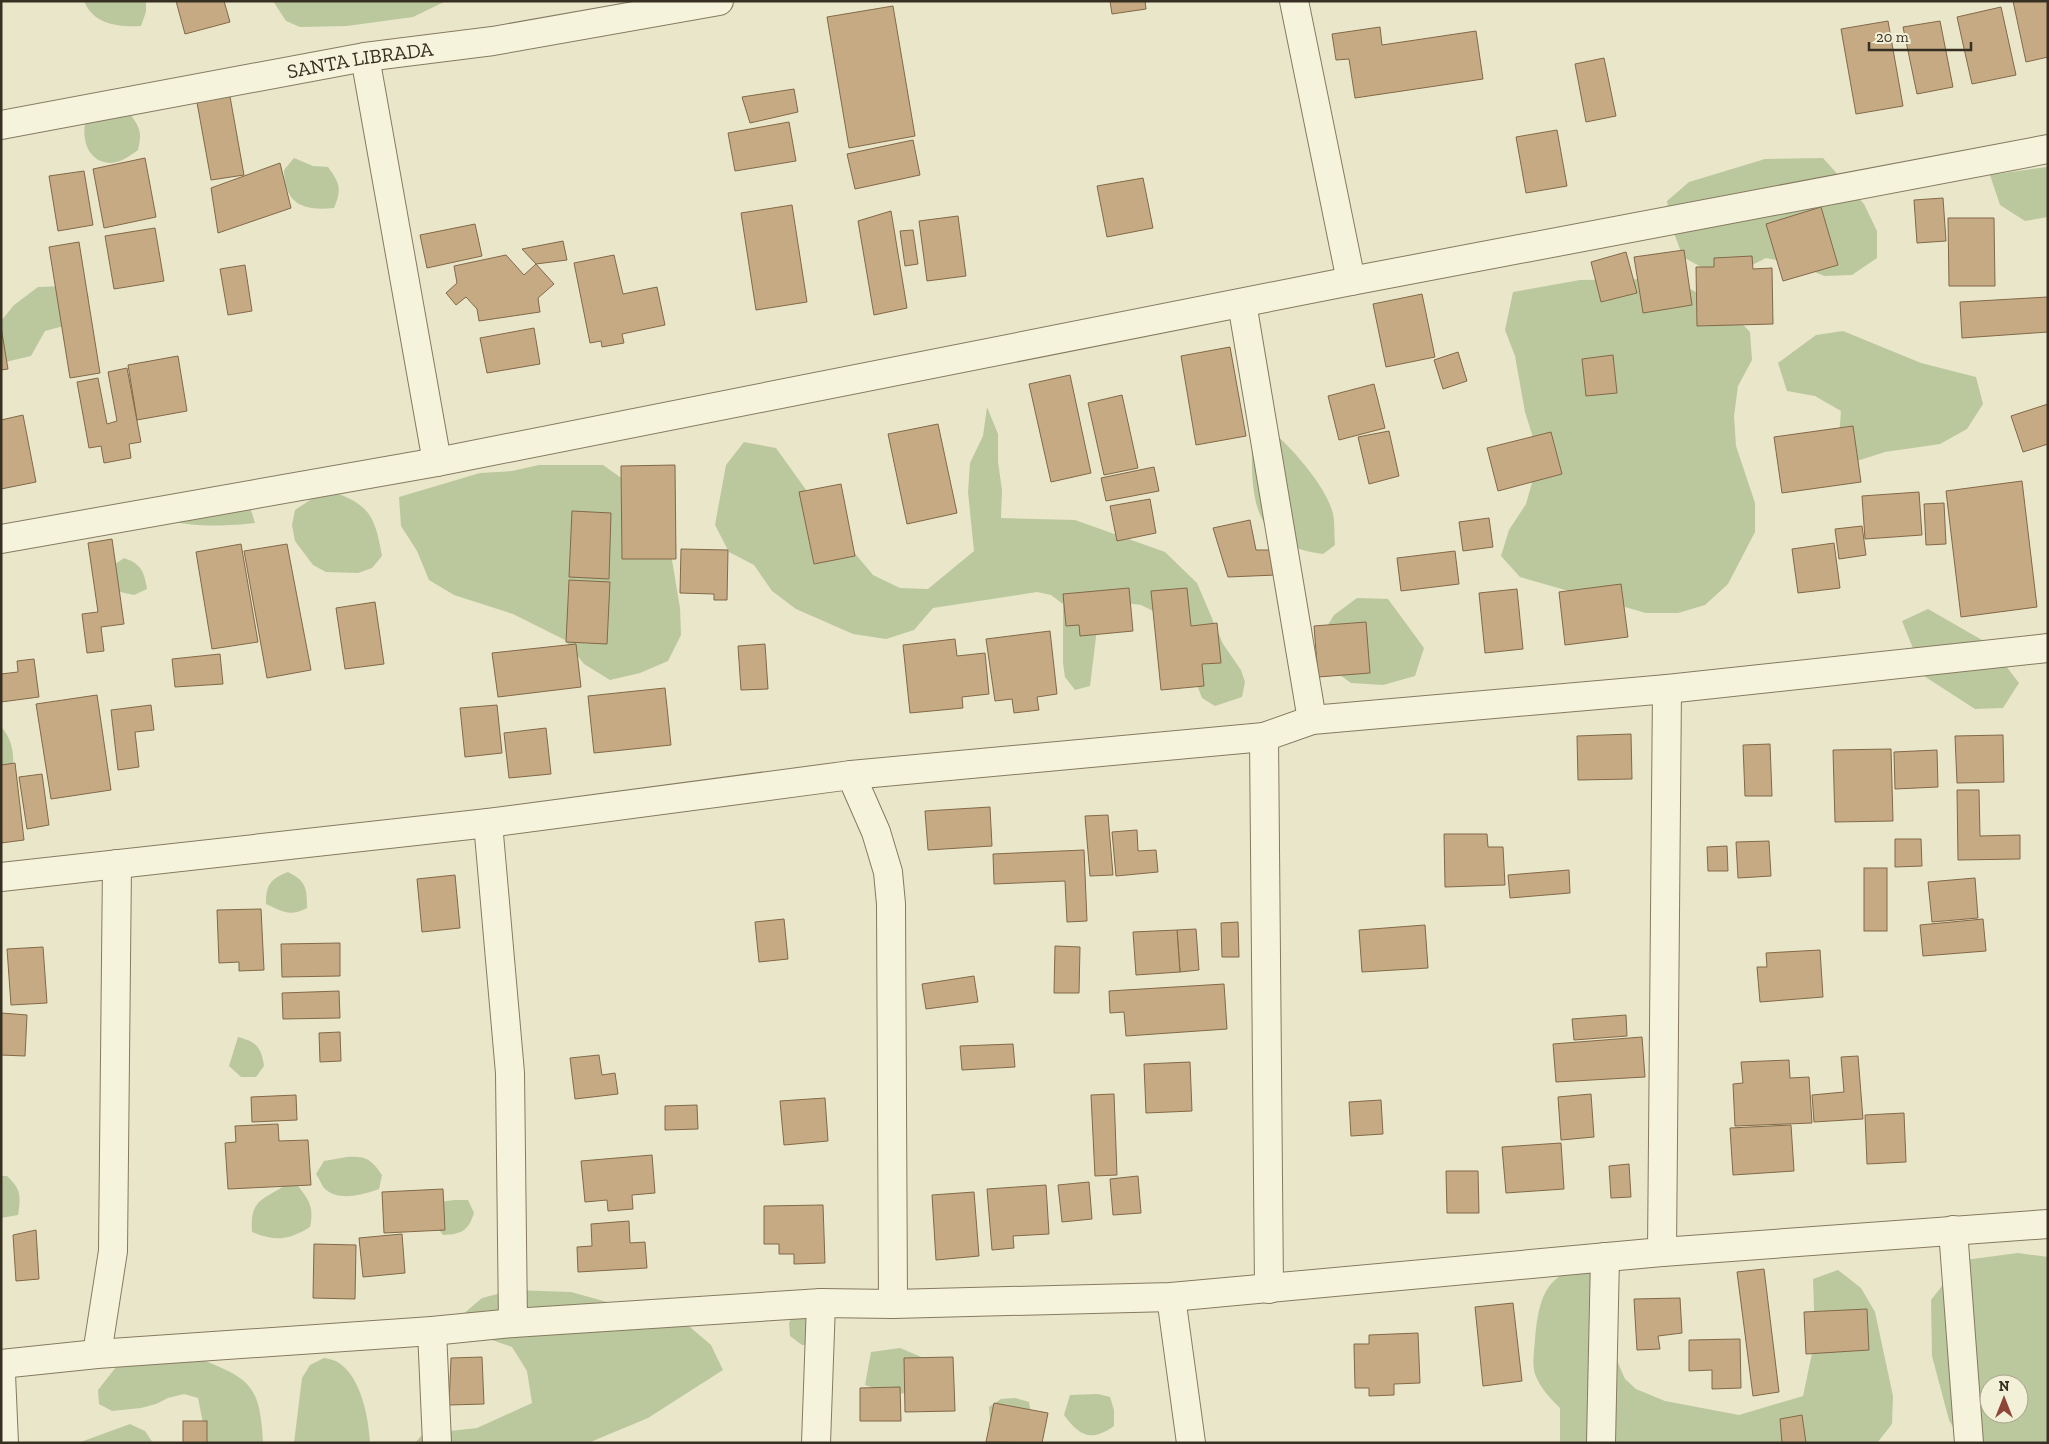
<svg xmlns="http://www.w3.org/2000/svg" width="2049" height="1444" font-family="'Zilla Slab',serif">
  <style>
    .green { fill: #bbc89e; fill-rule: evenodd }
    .building { fill: #c5aa83; stroke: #826948 }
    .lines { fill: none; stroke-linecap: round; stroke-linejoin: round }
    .minor-casing { stroke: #857a60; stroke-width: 30 }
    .minor { stroke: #f6f3dc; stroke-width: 28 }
    .labels { text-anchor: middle; stroke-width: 5; stroke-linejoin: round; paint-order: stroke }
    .street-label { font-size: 20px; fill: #373022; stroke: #f3f0d8 }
  </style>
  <rect width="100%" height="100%" fill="#eae6ca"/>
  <g class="green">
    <path d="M84,1H146V12L141,26C118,27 94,25 84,1Z"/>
    <polygon points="273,1 446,1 413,17 347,26 300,27 286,21"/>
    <path d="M127,110C139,126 143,131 138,150C131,155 122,162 112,163C89,163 82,142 85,123Z"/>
    <path d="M294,158L313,166L328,167C340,183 342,190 334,208C302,211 285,204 284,170Z"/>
    <polygon points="1823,158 1864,204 1877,231 1877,258 1852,275 1824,276 1797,264 1766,258 1738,272 1710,272 1683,257 1672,228 1667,201 1689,182 1765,159"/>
    <polygon points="2047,167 2048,217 2025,221 2000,205 1990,175"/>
    <polygon points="1651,279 1681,284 1729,310 1750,332 1752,360 1738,386 1734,416 1736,446 1755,503 1755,532 1728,584 1705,605 1678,613 1646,613 1520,577 1501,556 1509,530 1526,504 1535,472 1535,444 1525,412 1515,356 1505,330 1513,292 1580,280"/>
    <polygon points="64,286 89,296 75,323 45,331 31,356 1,363 1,321 14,305 38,287"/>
    <polygon points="1843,331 1921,363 1976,377 1983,404 1967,429 1940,444 1885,452 1857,461 1839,438 1841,411 1815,396 1787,391 1778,363 1816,335"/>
    <polygon points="987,407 998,434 998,462 1002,490 1001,518 1075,520 1165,552 1197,583 1223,644 1241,670 1245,682 1242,697 1215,706 1202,698 1191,669 1186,627 1141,605 1110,601 1097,629 1090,686 1075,690 1065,677 1063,663 1063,604 1051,595 1037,592 933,608 914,630 886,639 853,634 796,609 772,591 754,565 729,552 715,525 726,465 744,442 776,448 832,526 873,575 900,588 928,589 974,551 968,492 970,463 983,436"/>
    <path d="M1270,429C1291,447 1327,487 1333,514C1335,524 1334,535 1335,545L1323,554C1253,546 1251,500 1252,441Z"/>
    <polygon points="539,465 603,465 648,497 671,554 680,608 681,635 668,661 640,673 610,680 584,664 565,640 513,614 454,595 429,580 417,551 401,526 399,497 480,473 512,471"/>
    <path d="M333,492C371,505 375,518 382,556L372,568L358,573L326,572L313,565L295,541L292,525L295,510L319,494Z"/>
    <path d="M240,501L251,510L255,523C229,526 190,528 165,519Z"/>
    <path d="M124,558C141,564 144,571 147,589L134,595L120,592L111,579V567Z"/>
    <polygon points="1357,598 1388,599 1424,648 1415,676 1383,685 1351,683 1325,664 1321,636 1334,615"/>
    <polygon points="1928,609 1989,644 2019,683 2003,708 1975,709 1924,676 1902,621"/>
    <path d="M1,727C13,739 14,756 13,771L1,779Z"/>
    <path d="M288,872C306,881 307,888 307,908C289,917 284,912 266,904C266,885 270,879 288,872Z"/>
    <path d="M238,1037C257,1042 261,1047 264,1066L256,1077H241L229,1066Z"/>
    <path d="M347,1157C366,1156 371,1159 382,1175L379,1189C363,1195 337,1202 324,1188C321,1184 319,1178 316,1174L324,1161Z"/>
    <path d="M1,1176H7C21,1189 21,1196 18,1215L1,1218Z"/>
    <path d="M284,1186H298C310,1201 314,1208 310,1227C289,1240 275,1242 252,1232C250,1201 260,1201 284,1186Z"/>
    <path d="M454,1200H468L474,1213C468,1231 462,1234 443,1235L434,1223L440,1202Z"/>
    <path d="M2018,1253L2048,1257V1443H1962L1949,1420L1932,1356L1931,1300L1942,1286L1957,1261ZM1989,1384H2019V1414H1989Z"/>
    <path d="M1586,1268L1598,1275L1612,1349L1625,1379L1636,1389L1665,1401L1739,1415L1803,1396L1815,1339L1813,1279L1838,1270L1861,1288L1875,1312L1893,1396L1892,1424L1877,1443H1560V1408C1550,1398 1540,1388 1535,1374C1532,1364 1534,1351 1535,1340C1538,1304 1544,1271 1586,1268Z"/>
    <polygon points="513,1290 571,1292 665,1318 690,1327 711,1345 723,1370 648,1418 588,1443 415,1443 423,1434 477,1428 532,1403 527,1371 512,1347 483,1337 462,1315 482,1298"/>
    <polygon points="795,1310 824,1311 818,1344 802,1345 790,1336 789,1323"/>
    <polygon points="900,1348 926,1359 928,1387 896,1395 865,1385 871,1352"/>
    <path d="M196,1357C249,1379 260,1382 263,1443H204V1428L198,1398L184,1394L168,1398L156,1404L141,1408L112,1411L99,1404L98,1390L120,1362Z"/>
    <path d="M324,1358C329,1359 335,1360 339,1363C361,1377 369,1419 370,1443H294L302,1378L310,1365Z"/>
    <path d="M1098,1394L1110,1397L1114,1410V1426C1090,1443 1079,1435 1064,1415L1070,1395Z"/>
    <polygon points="1015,1398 1029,1402 1031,1415 999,1431 990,1420 989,1407 1001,1399"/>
    <polygon points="130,1424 145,1431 153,1443 78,1443"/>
  </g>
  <g class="building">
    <polygon points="176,1 224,1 230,22 185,34"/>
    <polygon points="1110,1 1145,1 1146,9 1112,14"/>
    <polygon points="2013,1 2048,1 2048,57 2026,62"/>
    <polygon points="893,6 915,136 849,148 827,17"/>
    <polygon points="2001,7 2016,75 1972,84 1957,17"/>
    <polygon points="1888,21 1903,106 1856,114 1841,29"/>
    <polygon points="1940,21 1953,87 1917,94 1903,27"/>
    <polygon points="1380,27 1382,45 1476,31 1483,79 1355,98 1349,59 1336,60 1332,34"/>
    <polygon points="1604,58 1616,116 1586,122 1575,64"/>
    <polygon points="794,89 798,112 750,123 742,97"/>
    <polygon points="229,91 244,175 211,180 196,97"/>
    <polygon points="789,122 796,161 735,171 728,133"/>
    <polygon points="1557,130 1567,186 1526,193 1516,137"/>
    <polygon points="913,140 920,175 855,189 847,154"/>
    <polygon points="145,158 156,217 104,228 93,169"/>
    <polygon points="280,163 291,208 218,233 211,188"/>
    <polygon points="84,171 93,225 58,231 49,176"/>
    <polygon points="1143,178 1153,228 1107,237 1097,186"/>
    <polygon points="1943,198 1946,241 1917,243 1914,200"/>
    <polygon points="792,205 807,302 756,310 741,213"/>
    <polygon points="1821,207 1838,265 1783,281 1766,224"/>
    <polygon points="891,211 907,308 874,315 858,221"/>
    <polygon points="958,216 966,276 927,281 919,221"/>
    <polygon points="1948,218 1994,218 1995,286 1949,286"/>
    <polygon points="475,224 482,256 427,268 420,235"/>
    <polygon points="155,228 164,281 114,289 105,236"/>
    <polygon points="913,230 918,264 905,266 900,231"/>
    <polygon points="563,241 567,260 536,264 522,249"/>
    <polygon points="79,242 100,373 70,378 49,247"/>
    <polygon points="1684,250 1692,305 1643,313 1634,257"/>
    <polygon points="1626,252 1637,293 1601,302 1591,262"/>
    <polygon points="506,255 524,275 536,264 554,284 538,298 540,312 479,321 477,309 466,297 456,305 446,293 457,283 454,266"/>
    <polygon points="614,255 623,294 657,287 665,325 622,334 624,343 602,347 601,341 590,343 574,263"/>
    <polygon points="1752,256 1753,269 1772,268 1773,324 1697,326 1696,267 1714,267 1714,258"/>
    <polygon points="245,265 252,311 228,315 220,269"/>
    <polygon points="1422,294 1435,357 1386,367 1373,304"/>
    <polygon points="2048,297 2048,332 1962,338 1960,302"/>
    <polygon points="1,327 8,369 1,370"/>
    <polygon points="534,328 540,364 487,373 480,338"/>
    <polygon points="1230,347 1246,436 1196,445 1181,356"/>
    <polygon points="1458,352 1467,381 1443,389 1434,360"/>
    <polygon points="1613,355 1617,393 1586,396 1582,359"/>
    <polygon points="178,356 187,411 137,420 128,365"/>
    <polygon points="127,368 141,442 129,444 131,458 104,463 101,446 89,448 77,382 98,378 107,424 117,421 108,372"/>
    <polygon points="1070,375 1091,473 1051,482 1029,384"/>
    <polygon points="1374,384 1385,428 1339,440 1328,396"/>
    <polygon points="1122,395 1138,468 1104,475 1088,403"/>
    <polygon points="2048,404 2048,444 2023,452 2011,416"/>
    <polygon points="23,415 36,482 1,489 1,420"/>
    <polygon points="938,424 957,513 907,524 888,434"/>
    <polygon points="1853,426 1861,482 1782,493 1774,437"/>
    <polygon points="1389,431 1399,476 1369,484 1358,437"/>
    <polygon points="1551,432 1562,474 1498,491 1487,448"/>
    <polygon points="675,465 676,559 622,559 621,466"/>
    <polygon points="1154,467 1159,491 1106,501 1101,478"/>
    <polygon points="2022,481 2037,607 1961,617 1946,491"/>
    <polygon points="841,484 855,556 814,564 799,492"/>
    <polygon points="1919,492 1922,535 1865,539 1862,496"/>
    <polygon points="1150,499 1156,533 1117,541 1110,506"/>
    <polygon points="1944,503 1946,544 1926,545 1924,504"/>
    <polygon points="572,511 611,513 609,579 569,577"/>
    <polygon points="1489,518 1493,547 1463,551 1459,522"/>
    <polygon points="1250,520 1256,550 1269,550 1276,575 1228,577 1213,528"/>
    <polygon points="1862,526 1866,555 1839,559 1835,529"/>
    <polygon points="112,539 124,624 101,627 104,651 87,653 82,614 98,612 88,543"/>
    <polygon points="1834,543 1840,588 1798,593 1792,549"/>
    <polygon points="241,544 258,642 212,649 196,552"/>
    <polygon points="287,544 311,670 267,678 244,551"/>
    <polygon points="681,549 728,550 727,600 714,600 714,594 680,593"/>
    <polygon points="1455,551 1459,584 1401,591 1397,558"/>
    <polygon points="569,580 610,582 607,644 566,642"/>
    <polygon points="1621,584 1628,637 1565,645 1559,592"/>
    <polygon points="1129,588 1133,631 1080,636 1079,625 1066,626 1063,594"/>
    <polygon points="1187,588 1191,626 1217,623 1221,663 1202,664 1204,686 1161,690 1151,591"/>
    <polygon points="1517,589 1523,649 1485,653 1479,593"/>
    <polygon points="375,602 384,664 345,669 336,608"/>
    <polygon points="1366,622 1370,673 1318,677 1314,626"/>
    <polygon points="1050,631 1057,694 1037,697 1039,710 1014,713 1012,699 995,701 986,639"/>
    <polygon points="955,639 957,656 985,653 989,694 962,697 963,708 910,713 903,645"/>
    <polygon points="576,644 581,687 498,697 492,653"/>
    <polygon points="765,644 768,689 741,690 738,646"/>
    <polygon points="220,654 223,684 175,687 172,659"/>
    <polygon points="34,659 39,697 1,702 1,674 18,672 17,661"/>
    <polygon points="665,688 671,745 594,753 588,696"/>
    <polygon points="97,695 111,790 51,799 36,704"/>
    <polygon points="151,705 154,730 135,732 139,767 118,770 111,710"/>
    <polygon points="497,705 502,753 465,757 460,708"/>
    <polygon points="546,728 551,774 509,778 504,733"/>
    <polygon points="1631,734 1632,779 1578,780 1577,736"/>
    <polygon points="2003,735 2004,782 1957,783 1955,736"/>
    <polygon points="1770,744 1772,796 1745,796 1743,745"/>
    <polygon points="1891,749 1893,821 1835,822 1833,750"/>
    <polygon points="1937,750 1938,787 1895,789 1894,752"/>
    <polygon points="15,763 24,840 1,843 1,765"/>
    <polygon points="42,774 49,825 27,829 19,777"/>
    <polygon points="1957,790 1979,790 1980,836 2020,835 2020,859 1958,860"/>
    <polygon points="990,807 992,846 928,850 925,811"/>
    <polygon points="1108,815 1113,875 1090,876 1085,816"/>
    <polygon points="1137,830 1138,851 1156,850 1158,872 1116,876 1112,832"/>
    <polygon points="1444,834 1487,834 1488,847 1503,847 1505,885 1445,887"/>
    <polygon points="1895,839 1921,839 1922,866 1895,867"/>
    <polygon points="1769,841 1771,876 1738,878 1736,842"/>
    <polygon points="1727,846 1728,871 1708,871 1707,847"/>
    <polygon points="1084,850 1087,921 1067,922 1065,881 994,884 993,854"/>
    <rect x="1864" y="868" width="23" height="63"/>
    <polygon points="1569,870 1570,893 1510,898 1508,875"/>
    <polygon points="455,875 460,928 422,932 417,879"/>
    <polygon points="1975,878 1978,918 1932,922 1928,882"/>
    <polygon points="261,909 264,970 239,971 239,962 219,963 217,910"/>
    <polygon points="784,919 788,959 759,962 755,922"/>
    <polygon points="1983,919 1986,951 1923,956 1920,925"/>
    <polygon points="1238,922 1239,957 1222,957 1221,923"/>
    <polygon points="1425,925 1428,968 1362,972 1359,930"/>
    <polygon points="1196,929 1199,970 1180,972 1177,930"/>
    <polygon points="1177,930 1180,972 1136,975 1133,932"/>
    <polygon points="340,943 340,976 282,977 281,944"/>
    <polygon points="1055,946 1080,947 1079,993 1054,993"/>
    <polygon points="43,947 47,1003 11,1005 7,949"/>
    <polygon points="1820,950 1823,997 1760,1002 1757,967 1767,967 1766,953"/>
    <polygon points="974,976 978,1002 926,1009 922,984"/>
    <polygon points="1224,984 1227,1029 1126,1036 1124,1012 1110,1013 1109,991"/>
    <polygon points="339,991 340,1018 283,1019 282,993"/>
    <polygon points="1,1013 27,1015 25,1056 1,1055"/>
    <polygon points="1626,1015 1627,1036 1574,1040 1572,1019"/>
    <polygon points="340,1032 341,1061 320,1062 319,1033"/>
    <polygon points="1642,1037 1645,1077 1556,1082 1553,1044"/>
    <polygon points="1013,1044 1015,1067 962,1070 960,1046"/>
    <polygon points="599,1055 602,1075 615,1073 618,1094 575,1099 570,1058"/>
    <polygon points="1858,1056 1863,1119 1814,1122 1812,1095 1844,1092 1841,1057"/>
    <polygon points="1789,1060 1790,1078 1809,1077 1812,1123 1735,1126 1733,1084 1743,1083 1741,1062"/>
    <polygon points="1190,1062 1192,1111 1146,1113 1144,1064"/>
    <polygon points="1114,1094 1117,1175 1095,1176 1091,1095"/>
    <polygon points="1591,1094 1594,1137 1561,1140 1558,1097"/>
    <polygon points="296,1095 297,1120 252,1122 251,1097"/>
    <polygon points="825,1098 828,1141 784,1145 780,1101"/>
    <polygon points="1381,1100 1383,1134 1351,1136 1349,1102"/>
    <polygon points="697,1105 698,1129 665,1130 665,1106"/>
    <polygon points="1904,1113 1906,1162 1867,1164 1865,1115"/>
    <polygon points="278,1124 279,1141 308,1140 311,1185 228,1189 225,1143 236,1142 235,1126"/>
    <polygon points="1791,1125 1794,1171 1733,1175 1730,1128"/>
    <polygon points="1561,1143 1564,1189 1506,1193 1502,1147"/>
    <polygon points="652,1155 655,1193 632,1195 633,1209 608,1211 607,1200 585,1202 581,1161"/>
    <polygon points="1629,1164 1631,1197 1611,1198 1609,1166"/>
    <polygon points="1446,1171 1478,1171 1479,1213 1447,1213"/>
    <polygon points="1138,1176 1141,1213 1113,1215 1110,1179"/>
    <polygon points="1089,1182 1092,1219 1062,1222 1058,1185"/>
    <polygon points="1046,1185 1049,1234 1013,1236 1014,1248 992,1250 987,1189"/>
    <polygon points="443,1189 445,1230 384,1233 382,1192"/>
    <polygon points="974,1192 979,1256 936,1260 932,1195"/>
    <polygon points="823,1205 825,1263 794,1264 794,1254 779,1254 779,1244 764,1244 764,1206"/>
    <polygon points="629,1221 630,1243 645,1242 647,1268 578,1272 577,1247 592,1246 591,1224"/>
    <polygon points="36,1230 39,1279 16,1281 13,1235"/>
    <polygon points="402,1234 405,1273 363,1277 359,1238"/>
    <polygon points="314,1244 356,1245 355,1299 313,1298"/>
    <polygon points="1764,1269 1779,1392 1753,1396 1737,1272"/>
    <polygon points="1680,1298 1682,1333 1658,1336 1660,1349 1637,1350 1634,1299"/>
    <polygon points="1513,1303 1522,1381 1483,1386 1475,1307"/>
    <polygon points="1867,1309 1869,1350 1806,1354 1804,1312"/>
    <polygon points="1418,1333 1420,1383 1394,1384 1394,1395 1369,1396 1369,1388 1355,1388 1354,1344 1369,1344 1369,1335"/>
    <polygon points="1740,1339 1741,1388 1712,1389 1712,1370 1689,1371 1689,1340"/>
    <polygon points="482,1357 484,1404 449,1405 451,1358"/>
    <polygon points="953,1357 955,1411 905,1412 904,1358"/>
    <polygon points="900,1387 901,1421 860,1421 860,1388"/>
    <polygon points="994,1403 1048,1413 1042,1443 986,1442"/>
    <polygon points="1802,1415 1806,1443 1782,1443 1780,1419"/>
    <rect x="183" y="1421" width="24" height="22"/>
  </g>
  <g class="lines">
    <g class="minor-casing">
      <g id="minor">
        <polyline points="1294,1 1351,281"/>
        <polyline points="365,57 437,462"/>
        <path id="s1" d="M1,125L365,57L493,41L719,1"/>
        <polyline points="1242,303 1312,720"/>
        <polyline points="1,539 437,462 1351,281 2048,149"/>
        <polyline points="1264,737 1269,1289"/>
        <polyline points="851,775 876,832 888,872 891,904 893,1304"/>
        <polyline points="488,823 510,1073 513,1323"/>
        <polyline points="1,877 488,823 851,775 1264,737 1312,720 1667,689 2048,648"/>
        <polyline points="1953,1230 1969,1443"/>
        <polyline points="1662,1252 1667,689"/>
        <polyline points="1171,1297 1191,1443"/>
        <polyline points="432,1331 437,1443"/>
        <polyline points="97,1354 113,1251 117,864"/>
        <polyline points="1,1364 97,1354 432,1331 513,1323 821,1303 893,1304 1171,1297 1662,1252 2048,1224"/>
        <polyline points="1,1374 4,1443"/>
        <polyline points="816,1443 821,1303"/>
        <polyline points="1601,1443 1605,1257"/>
      </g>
    </g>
    <use href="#minor" class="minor"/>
  </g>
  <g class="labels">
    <g class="street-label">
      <text dy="7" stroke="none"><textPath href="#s1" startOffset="365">SANTA LIBRADA</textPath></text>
    </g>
  </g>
  <rect width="2049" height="1444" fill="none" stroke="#373022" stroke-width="5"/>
  <g transform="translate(2004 1399)"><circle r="24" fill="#f3f0d8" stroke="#a8a38f"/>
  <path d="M0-4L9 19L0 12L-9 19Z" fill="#8e4536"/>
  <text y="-8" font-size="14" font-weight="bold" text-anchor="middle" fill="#373022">N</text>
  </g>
  <path d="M1869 42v8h102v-8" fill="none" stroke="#373022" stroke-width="2.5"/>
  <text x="1876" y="42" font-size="15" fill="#373022" stroke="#f3f0d8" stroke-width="4" paint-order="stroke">20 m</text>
</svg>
